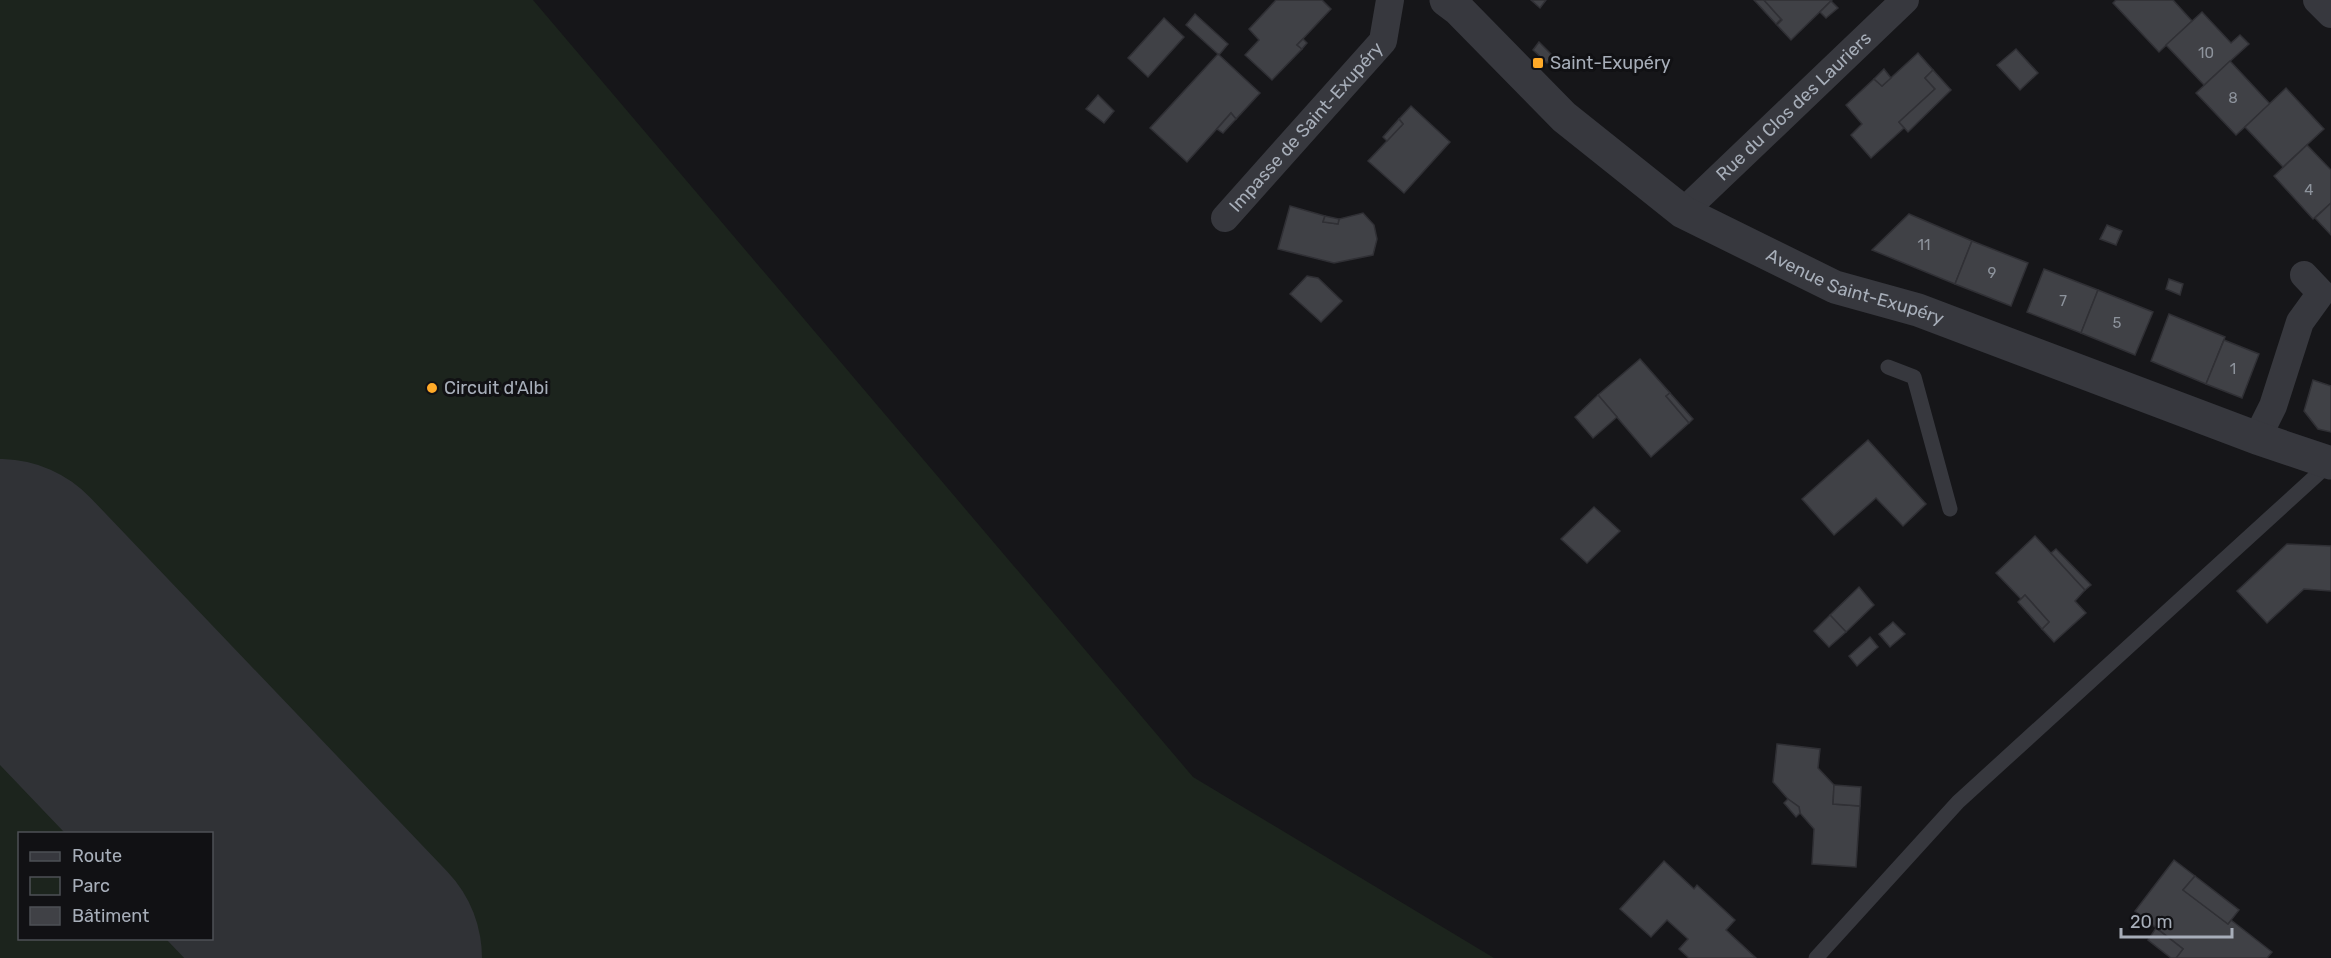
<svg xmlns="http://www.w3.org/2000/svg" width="2331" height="958" font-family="Rubik,sans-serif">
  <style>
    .green { fill: #1c241d; fill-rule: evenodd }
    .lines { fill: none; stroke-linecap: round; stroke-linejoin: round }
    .runway { stroke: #303236; stroke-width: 250 }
    .building { fill: #404146; stroke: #303035; stroke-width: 1.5 }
    .service { stroke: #37383e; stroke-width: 15 }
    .minor { stroke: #37383e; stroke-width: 28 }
    .tertiary { stroke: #37383e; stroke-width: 33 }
    .poi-dot { fill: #ffaa28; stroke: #111114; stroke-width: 2 }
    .labels { text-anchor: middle; stroke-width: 6; stroke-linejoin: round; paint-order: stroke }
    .number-label { font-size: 15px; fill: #8d939c }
    .poi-label { font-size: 18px; fill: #a7aeb9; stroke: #111114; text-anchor: start }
    .street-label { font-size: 18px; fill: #a7aeb9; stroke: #111114 }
  </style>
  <rect width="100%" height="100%" fill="#161619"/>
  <path class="green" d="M0,0H533L1193,777L1494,958H0ZM20,834H212V938H20Z"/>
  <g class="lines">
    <polyline class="runway" points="0,584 357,958"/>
  </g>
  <g class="building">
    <polygon points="1276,0 1322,0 1331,9 1297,45 1302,49 1272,80 1245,55 1259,40 1249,29"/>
    <polygon points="1531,0 1546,0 1540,8"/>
    <polygon points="1754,0 1764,0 1781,19 1776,24"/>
    <polygon points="1764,0 1832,0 1791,40 1777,25 1782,20"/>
    <polygon points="2116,0 2173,0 2192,21 2159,52 2113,3"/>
    <polygon points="1831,1 1838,8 1826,18 1820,12"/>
    <polygon points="2202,12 2231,43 2240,35 2249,44 2204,85 2166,45"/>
    <polygon points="1195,14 1228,44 1219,55 1186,25"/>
    <polygon points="1164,18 1184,37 1148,77 1128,58"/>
    <polygon points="1303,39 1307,43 1302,49 1297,45"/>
    <polygon points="1539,42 1553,56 1547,63 1533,50"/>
    <polygon points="2016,49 2038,73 2020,90 1997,65"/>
    <polygon points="1918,53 1933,70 1925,78 1935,89 1899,122 1904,128 1871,158 1851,135 1862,124 1846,105 1874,79 1882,86"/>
    <polygon points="1218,54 1260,93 1236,119 1231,113 1187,162 1150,128"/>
    <polygon points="2230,61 2270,104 2236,135 2196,93"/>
    <polygon points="1884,69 1891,78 1882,86 1874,79"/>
    <polygon points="1933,70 1951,90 1908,132 1899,122 1935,89 1925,78"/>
    <polygon points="2286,88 2324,129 2283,167 2245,127"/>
    <polygon points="1098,95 1114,111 1104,123 1086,109"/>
    <polygon points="1411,106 1450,142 1404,193 1368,161 1403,124 1399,119"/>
    <polygon points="1231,113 1236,119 1223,133 1217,129"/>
    <polygon points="1399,119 1403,124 1387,141 1383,137"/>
    <polygon points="2307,145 2331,170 2331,203 2313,219 2274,176"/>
    <polygon points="2331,203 2331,235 2315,218"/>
    <polygon points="1290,206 1325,216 1323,222 1338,224 1339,219 1363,213 1374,225 1377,239 1373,255 1334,263 1278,249"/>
    <polygon points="1909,214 1972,241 1955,284 1872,250"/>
    <polygon points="1325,216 1339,219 1338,224 1323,222"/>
    <polygon points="2107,225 2122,231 2116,245 2100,239"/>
    <polygon points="1972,241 2028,263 2011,306 1955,284"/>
    <polygon points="2044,269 2098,290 2081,333 2027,312"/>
    <polygon points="1307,276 1318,278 1342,301 1321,322 1290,294"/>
    <polygon points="2169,279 2183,284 2180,295 2166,289"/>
    <polygon points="2098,290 2153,312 2135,355 2081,333"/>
    <polygon points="2169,314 2225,337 2206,384 2151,361"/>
    <polygon points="2224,340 2259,354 2242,398 2206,384"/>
    <polygon points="1640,359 1670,393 1666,396 1689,423 1651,457 1598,395"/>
    <polygon points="2313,380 2331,386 2331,432 2318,429 2304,411"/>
    <polygon points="1670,393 1693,419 1689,423 1666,396"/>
    <polygon points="1598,395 1617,417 1593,438 1575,417"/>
    <polygon points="1868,440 1926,504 1903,526 1876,498 1834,535 1802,499"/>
    <polygon points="1594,507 1620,531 1587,563 1561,539"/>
    <polygon points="2035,536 2085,590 2075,601 2086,613 2054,642 2042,629 2049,622 2025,595 2021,599 1996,573"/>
    <polygon points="2287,544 2331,546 2331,591 2304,589 2267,623 2237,591"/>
    <polygon points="2056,549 2091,585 2085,590 2051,553"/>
    <polygon points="1859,587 1874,605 1846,632 1830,615"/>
    <polygon points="2025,595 2049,622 2042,629 2018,602"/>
    <polygon points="1830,615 1846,632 1829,647 1814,631"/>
    <polygon points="1893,622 1905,634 1890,647 1879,634"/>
    <polygon points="1870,637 1878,647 1857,666 1849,656"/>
    <polygon points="1777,744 1820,749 1818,768 1834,785 1833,804 1860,806 1856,867 1812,864 1814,829 1800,813 1799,807 1788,799 1773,782"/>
    <polygon points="1834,785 1861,787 1860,806 1833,804"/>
    <polygon points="1788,799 1799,807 1800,813 1796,817 1784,803"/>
    <polygon points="2174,860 2195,876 2183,890 2228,924 2231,920 2272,952 2267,958 2176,958 2183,949 2135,911"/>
    <polygon points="1664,861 1694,889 1697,885 1735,920 1726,930 1756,958 1689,958 1679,949 1688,939 1667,920 1651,937 1620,909"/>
    <polygon points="2195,876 2239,910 2228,924 2183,890"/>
    <polygon points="2156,928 2183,949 2176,958 2171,958 2148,940"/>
  </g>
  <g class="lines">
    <g class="service">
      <polyline points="1888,367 1914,377 1950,509"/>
      <polyline points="1816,958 1958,802 2330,463"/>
    </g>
    <g class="minor">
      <polyline points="2317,0 2331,14"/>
      <path id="s1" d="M1683,212L1905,0"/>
      <path id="s2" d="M1225,218L1383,41L1390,0"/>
      <polyline points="2257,438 2273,406 2300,322 2321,293 2304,275"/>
    </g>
    <path class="tertiary" id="s3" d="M1446,0L1458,9L1564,117L1683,212L1835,287L1918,310L2257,438L2331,463"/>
  </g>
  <g class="poi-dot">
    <rect x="1532" y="57" width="12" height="12" rx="3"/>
    <circle cx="432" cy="388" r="6"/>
  </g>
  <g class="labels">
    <g class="number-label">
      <text x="2206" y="58">10</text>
      <text x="2233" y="103">8</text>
      <text x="2309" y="195">4</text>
      <text x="1924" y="250">11</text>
      <text x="1992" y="278">9</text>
      <text x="2063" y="306">7</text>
      <text x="2117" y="328">5</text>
      <text x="2233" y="374">1</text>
    </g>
    <g class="poi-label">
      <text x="1550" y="69">Saint-Exupéry</text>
      <text x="444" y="394">Circuit d'Albi</text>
    </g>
    <g class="street-label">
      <text dy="6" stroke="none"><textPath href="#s1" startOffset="153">Rue du Clos des Lauriers</textPath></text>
      <text dy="6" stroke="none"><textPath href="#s2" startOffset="122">Impasse de Saint-Exupéry</textPath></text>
      <text dy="6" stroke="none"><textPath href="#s3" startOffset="507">Avenue Saint-Exupéry</textPath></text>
    </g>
  </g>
  <rect x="18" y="832" width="195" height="108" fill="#111114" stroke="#4d5056" stroke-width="1.5"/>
  <rect x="30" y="852" width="30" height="9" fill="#37383e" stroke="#4d5056" stroke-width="1.5"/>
  <text x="72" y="862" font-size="18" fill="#a7aeb9">Route</text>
  <rect x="30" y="877" width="30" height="18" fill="#1c241d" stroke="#4d5056" stroke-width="1.5"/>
  <text x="72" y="892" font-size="18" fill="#a7aeb9">Parc</text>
  <rect x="30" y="907" width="30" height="18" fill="#404146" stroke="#4d5056" stroke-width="1.5"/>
  <text x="72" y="922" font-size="18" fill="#a7aeb9">Bâtiment</text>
  <path d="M2121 928v9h111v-9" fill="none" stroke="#a7aeb9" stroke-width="3"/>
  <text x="2130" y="928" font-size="18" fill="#a7aeb9" stroke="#111114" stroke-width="4.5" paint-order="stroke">20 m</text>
</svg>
